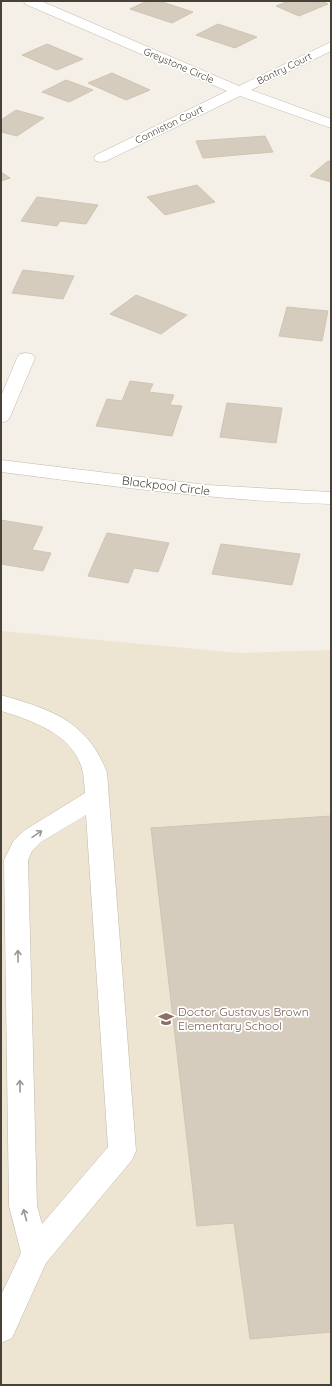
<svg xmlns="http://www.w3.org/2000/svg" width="332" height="1386" font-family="Quicksand,sans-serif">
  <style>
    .education { fill: #ede5d2 }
    .building { fill: #d6ccbe; stroke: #d1c4b1 }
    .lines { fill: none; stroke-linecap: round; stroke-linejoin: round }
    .minor-casing { stroke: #c0b8ab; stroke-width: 1 }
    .minor { fill: #fff; fill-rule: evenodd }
    .oneway { stroke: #9a9691 }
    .labels { text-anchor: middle; stroke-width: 3.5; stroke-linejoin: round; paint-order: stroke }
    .far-street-label { font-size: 10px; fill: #484137; stroke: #fff }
    .street-label { font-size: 12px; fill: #484137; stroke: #fff }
    .education-label { font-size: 12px; fill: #785e54; stroke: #fff; text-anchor: start }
  </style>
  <rect width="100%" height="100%" fill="#f4f0e8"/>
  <polygon class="education" points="1,631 240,653 331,650 331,1385 1,1385"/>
  <g class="building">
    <polygon points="147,1 159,1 193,12 172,23 130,9"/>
    <polygon points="289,1 321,1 328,4 299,16 276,6"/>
    <polygon points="218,24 257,37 235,48 196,35"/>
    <polygon points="47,44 83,59 57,70 22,55"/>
    <polygon points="112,73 150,90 126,100 88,83"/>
    <polygon points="66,80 93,90 69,102 42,92"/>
    <polygon points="16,110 44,118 17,136 1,132 1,120"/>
    <polygon points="265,136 273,152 203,158 196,141"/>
    <polygon points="328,161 331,162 331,182 310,176"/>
    <polygon points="1,172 10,178 1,181"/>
    <polygon points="197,185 215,202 165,215 147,197"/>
    <polygon points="37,197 98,205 86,224 60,221 57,226 21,221"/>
    <polygon points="23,270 74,276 63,299 12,293"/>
    <polygon points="136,295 187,315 161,334 110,314"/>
    <polygon points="287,307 328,311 322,341 279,336"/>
    <polygon points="130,381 153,384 149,392 174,395 170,405 182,406 172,436 96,426 107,399 122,401"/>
    <polygon points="227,403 282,408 276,443 220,437"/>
    <polygon points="1,520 43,527 32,550 51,553 43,571 1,564"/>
    <polygon points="107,533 169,543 158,572 134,568 128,583 88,576"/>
    <polygon points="221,544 300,554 292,585 212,574"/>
    <polygon points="331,816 331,1332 250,1339 234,1223 197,1226 151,828"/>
  </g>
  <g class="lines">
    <g class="minor-casing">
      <g id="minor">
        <polygon points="24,1 41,1 239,86 331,42 331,51 251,90 331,119 331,128 240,96 106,161 101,162 96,161 94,158 96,155 227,91 25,4"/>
        <polygon points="26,353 32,354 35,358 10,417 7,421 1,423 1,396 17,358 20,354"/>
        <path d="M1,460L207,485L331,492V504C220,501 111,486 1,472Z"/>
        <path d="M1,695C50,709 88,721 107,773L136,1151L132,1160L46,1263L12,1338L1,1343V1295L21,1253L9,1206L4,860L14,840L25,830L85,793C84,781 84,768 77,757C63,731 28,719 1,711ZM86,815L108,1147L42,1224L37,1206L28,860L32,851L41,842Z"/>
      </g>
    </g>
    <use href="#minor" class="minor"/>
  </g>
  <defs><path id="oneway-shaft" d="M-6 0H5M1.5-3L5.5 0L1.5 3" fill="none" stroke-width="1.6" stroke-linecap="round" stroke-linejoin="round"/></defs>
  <g class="oneway">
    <use href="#oneway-shaft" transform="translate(37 834) rotate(-34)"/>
    <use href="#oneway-shaft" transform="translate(18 956) rotate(-91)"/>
    <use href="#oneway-shaft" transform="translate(20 1086) rotate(-91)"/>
    <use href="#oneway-shaft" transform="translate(25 1215) rotate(-105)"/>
  </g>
  <defs>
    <g id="school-bare" transform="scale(1.2)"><path d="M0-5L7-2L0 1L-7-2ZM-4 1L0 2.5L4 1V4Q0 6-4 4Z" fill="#8d6e63" stroke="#fff" stroke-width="2.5" paint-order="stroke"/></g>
  </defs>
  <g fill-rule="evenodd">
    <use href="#school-bare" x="166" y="1019"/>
  </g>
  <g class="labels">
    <g class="far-street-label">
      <text transform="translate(179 65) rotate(23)" y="4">Greystone Circle</text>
      <text transform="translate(284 68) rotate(-26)" y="4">Bantry Court</text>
      <text transform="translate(169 124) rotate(-26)" y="4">Conniston Court</text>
    </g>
    <g class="street-label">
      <text transform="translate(166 486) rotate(7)" y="4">Blackpool Circle</text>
    </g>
    <g class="education-label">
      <text x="178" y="1016">Doctor Gustavus Brown<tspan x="178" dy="14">Elementary School</tspan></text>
    </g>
  </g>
  <rect width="332" height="1386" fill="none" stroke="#484137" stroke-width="4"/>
</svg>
